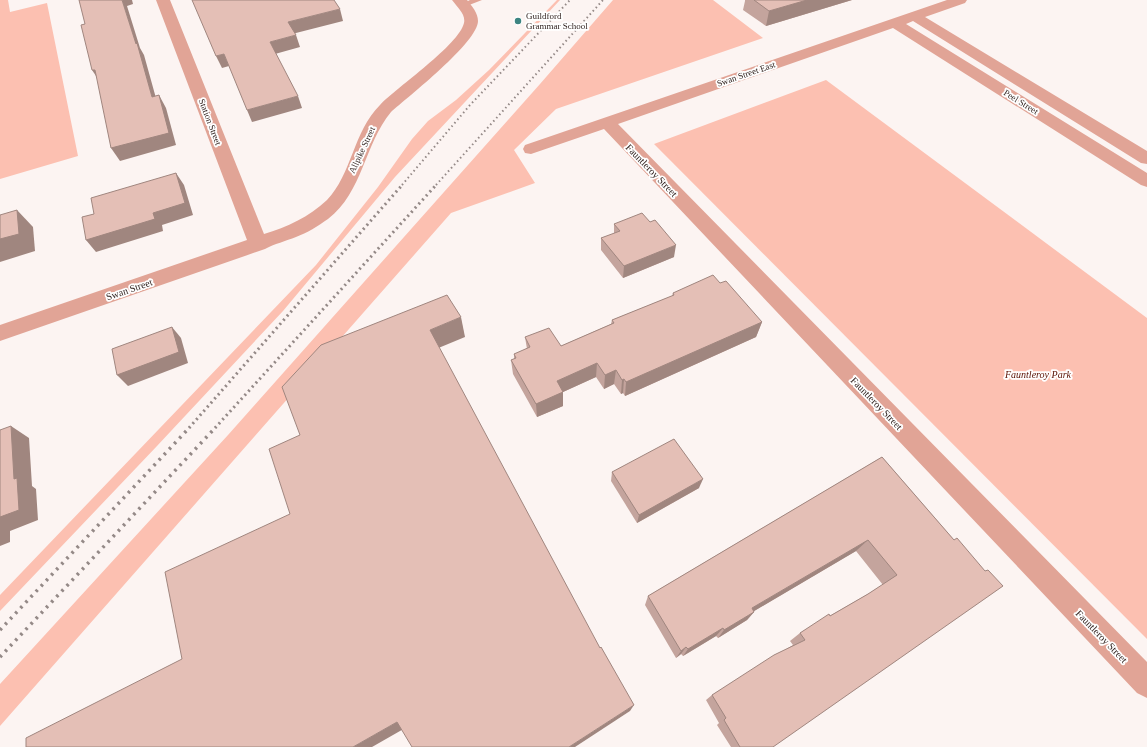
<svg xmlns="http://www.w3.org/2000/svg" width="1147" height="747" font-family="Georgia,serif">
  <style>
    .green { fill: #fcc0b1 }
    .lines { fill: none; stroke-linecap: round; stroke-linejoin: round }
    .lane { fill: #e1a496; fill-rule: evenodd }
    .street { fill: #e1a496; fill-rule: evenodd }
    .rail-far2 { stroke: #948987; stroke-width: 2; stroke-dasharray: 1.5 3; stroke-linecap: butt }
    .rail-far1 { stroke: #948987; stroke-width: 3; stroke-dasharray: 2 3.5; stroke-linecap: butt }
    .rail { stroke: #948987; stroke-width: 3.5; stroke-dasharray: 2.5 5; stroke-linecap: butt }
    .wall { fill: #c4a49d }
    .shaded-wall { fill: #a0867f }
    .building { fill: #e4bfb6; stroke: #a0867f }
    .poi-dot { fill: #3c8481; stroke: #fff; stroke-width: 1.5 }
    .labels { text-anchor: middle; stroke-width: 3.5; stroke-linejoin: round; paint-order: stroke }
    .far-poi-label { font-size: 9px; fill: #322421; stroke: #fff; text-anchor: start }
    .far-street-label { font-size: 9px; fill: #322421; stroke: #fff }
    .street-label { font-size: 10px; fill: #322421; stroke: #fff }
    .park-label { font-size: 10px; font-style: italic; fill: #5b1002; stroke: #fff }
  </style>
  <rect width="100%" height="100%" fill="#fcf4f2"/>
  <g class="green">
    <polygon points="0,0 8,0 10,12 47,3 78,156 0,179"/>
    <polygon points="557,0 560,0 395,177 283,311 157,446 0,611 0,595 316,265 378,187 412,139 428,121 456,100 489,70"/>
    <polygon points="613,0 713,0 763,38 556,109 514,150 535,183 451,213 0,726 0,684 228,435 540,84"/>
    <polygon points="826,80 1147,318 1147,639 654,144"/>
  </g>
  <g class="lines">
    <polygon class="lane" points="470,0 482,0 464,7 460,5"/>
    <g class="street">
      <path d="M156,0H170L264,234C287,227 309,217 327,200C352,174 353,132 380,105C397,87 459,45 464,23C466,14 457,7 452,0H467C472,6 478,13 478,21C478,42 408,97 391,112C364,145 363,192 328,219C318,226 307,233 296,237C286,241 274,244 265,249L0,341V325L247,240Z"/>
      <polygon points="947,0 967,0 965,3 925,17 1147,151 1147,164 1141,163 913,21 906,24 1147,173 1147,187 1141,185 893,28 618,124 1147,662 1147,698 1137,693 604,129 531,154 525,153 523,149 525,145"/>
    </g>
    <g class="rail-far2">
      <polyline points="402,185 470,105 570,0"/>
      <polyline points="436,185 603,0"/>
    </g>
    <g class="rail-far1">
      <polyline points="189,428 403,184"/>
      <polyline points="215,428 437,184"/>
    </g>
    <g class="rail">
      <polyline points="0,630 190,427"/>
      <polyline points="0,657 216,427"/>
    </g>
  </g>
  <g class="wall">
    <polygon points="745,0 852,0 766,26 743,10 745,1"/>
    <polygon points="614,224 674,257 623,278 601,250 601,238 614,234"/>
    <polygon points="720,283 762,322 756,337 625,396 623,393 621,394 614,384 604,389 596,377 563,392 563,406 537,417 513,374 511,360 514,359 514,354 527,349 525,337 561,346 611,324 612,320 672,296 673,293"/>
    <polygon points="882,457 954,540 773,747 731,747 717,725 719,723 706,700 712,695 793,645 790,641 800,633 868,594 883,585 856,551 754,611 754,612 747,620 718,638 716,636 683,656 681,654 676,658 645,605 648,596"/>
    <polygon points="612,472 699,488 637,523 611,481"/>
  </g>
  <g class="shaded-wall">
    <polygon points="122,0 132,0 133,4 127,6 140,48 144,55 159,109 152,97"/>
    <polygon points="807,0 852,0 766,26 769,11"/>
    <polygon points="340,9 343,21 292,34 288,22"/>
    <polygon points="296,35 300,47 275,54 270,42"/>
    <polygon points="224,54 229,66 222,68 216,56"/>
    <polygon points="92,70 95,70 100,82"/>
    <polygon points="159,95 166,108 176,145 120,161 111,148"/>
    <polygon points="298,96 302,108 252,122 247,110"/>
    <polygon points="176,173 184,185 193,215 162,225 163,231 96,252 86,240 153,213"/>
    <polygon points="17,210 33,227 35,251 0,262 0,239"/>
    <polygon points="676,245 674,257 623,278 624,266"/>
    <polygon points="461,317 465,337 436,349 430,330"/>
    <polygon points="762,322 756,337 625,396 626,382"/>
    <polygon points="172,327 181,338 188,363 128,386 117,375"/>
    <polygon points="597,363 596,377 563,392 563,406 537,417 536,404 557,381"/>
    <polygon points="616,370 614,384 604,389 605,375"/>
    <polygon points="624,379 623,393 621,394 622,380"/>
    <polygon points="11,426 29,438 32,486 36,489 38,520 10,531 10,542 0,546 0,517"/>
    <polygon points="703,479 699,488 637,523 639,515"/>
    <polygon points="868,540 856,551 744,617 752,608"/>
    <polygon points="754,612 747,620 718,638 724,630"/>
    <polygon points="723,628 716,636 683,656 688,649"/>
    <polygon points="686,647 681,654 676,658 681,651"/>
    <polygon points="634,705 630,711 575,747 569,747"/>
    <polygon points="397,722 407,727 372,747 353,747"/>
  </g>
  <g class="building">
    <polygon points="79,0 122,0 136,44 137,43 152,97 159,95 169,133 111,148 95,70 92,70 81,25 85,24"/>
    <polygon points="192,0 334,0 340,9 288,22 296,35 270,42 298,96 247,110 224,54 216,56"/>
    <polygon points="754,0 807,0 769,11"/>
    <polygon points="176,173 185,203 153,213 155,219 86,240 82,217 94,214 91,198"/>
    <polygon points="17,210 19,234 0,239 0,215"/>
    <polygon points="642,213 650,222 655,220 676,245 624,266 601,238 620,231 614,224"/>
    <polygon points="713,275 720,283 726,281 762,322 626,382 624,379 622,380 616,370 605,375 597,363 557,381 563,392 536,404 511,360 516,358 514,354 530,347 525,337 549,328 561,346 614,323 612,320 674,295 673,293"/>
    <polygon points="447,295 461,317 430,330 600,648 601,647 634,705 569,747 412,747 397,722 353,747 26,747 26,738 182,659 165,572 290,514 269,449 300,435 282,387 321,345"/>
    <polygon points="172,327 179,352 117,375 112,349"/>
    <polygon points="11,426 14,479 17,478 19,510 0,517 0,430"/>
    <polygon points="674,439 703,479 639,515 612,472"/>
    <polygon points="882,457 954,540 957,538 985,571 988,570 1003,586 773,747 740,747 724,720 726,718 712,695 774,655 805,640 800,633 829,614 830,616 868,594 897,575 868,540 752,608 754,612 724,630 723,628 688,649 686,647 681,651 648,596"/>
  </g>
  <circle class="poi-dot" cx="518" cy="21" r="4"/>
  <g class="labels">
    <g class="far-poi-label">
      <text x="526" y="19">Guildford<tspan x="526" dy="10">Grammar School</tspan></text>
    </g>
    <g class="far-street-label">
      <text transform="translate(746 74) rotate(-19)" y="3">Swan Street East</text>
      <text transform="translate(1021 102) rotate(32)" y="3">Peel Street</text>
      <text transform="translate(210 122) rotate(69)" y="3">Station Street</text>
      <text transform="translate(362 150) rotate(-65)" y="3">Allpike Street</text>
    </g>
    <g class="street-label">
      <text transform="translate(652 170) rotate(46)" y="4">Fauntleroy Street</text>
      <text transform="translate(129 289) rotate(-19)" y="4">Swan Street</text>
      <text transform="translate(877 403) rotate(46)" y="4">Fauntleroy Street</text>
      <text transform="translate(1102 636) rotate(46)" y="4">Fauntleroy Street</text>
    </g>
    <g class="park-label">
      <text x="1038" y="378">Fauntleroy Park</text>
    </g>
  </g>
</svg>
